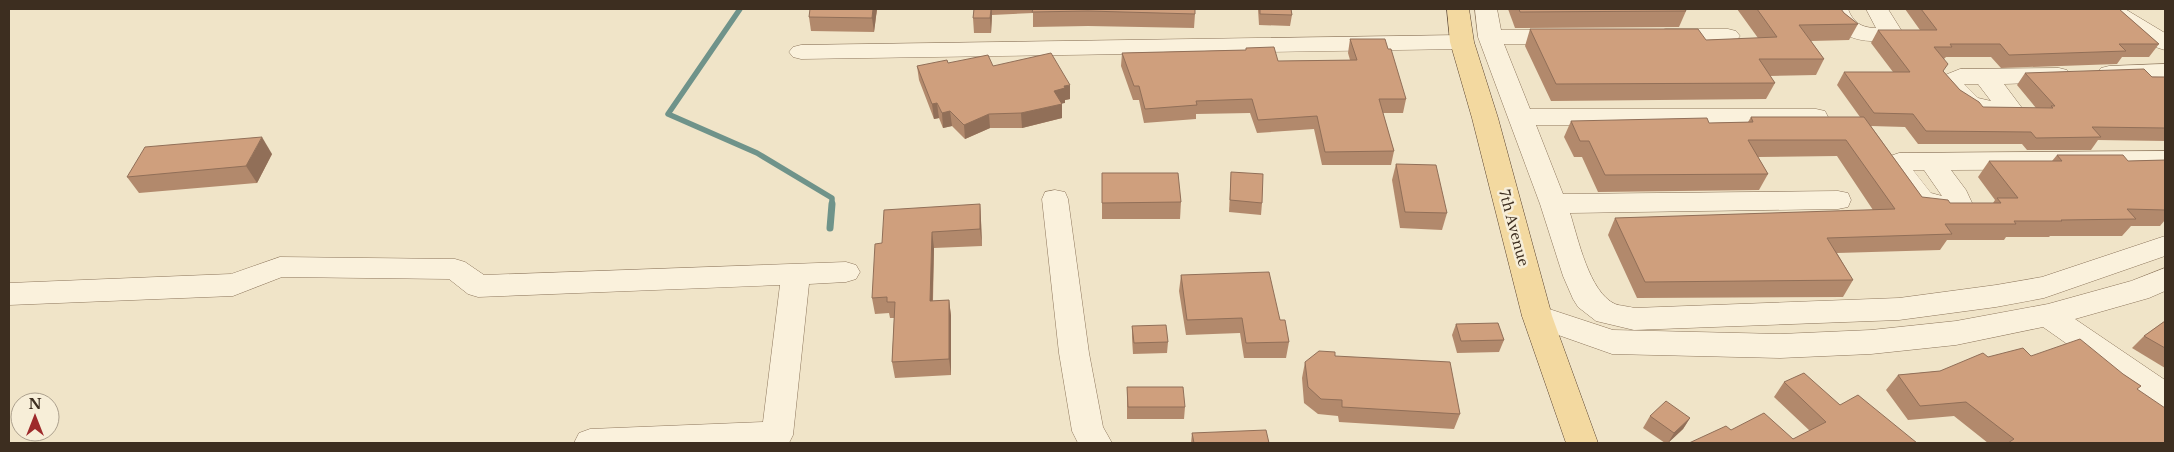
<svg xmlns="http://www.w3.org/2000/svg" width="2174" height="452" font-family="'Libre Baskerville',serif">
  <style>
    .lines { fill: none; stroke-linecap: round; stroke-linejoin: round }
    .stream-far1 { stroke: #6f938a; stroke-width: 5.5 }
    .stream { stroke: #6f938a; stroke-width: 7 }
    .minor-casing { stroke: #8d765c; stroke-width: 1 }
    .major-casing { stroke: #5b4430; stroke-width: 1 }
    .minor { fill: #faf1dc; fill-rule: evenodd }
    .major { fill: #f3d9a0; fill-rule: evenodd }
    .wall { fill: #b2896c }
    .shaded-wall { fill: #916f58 }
    .building { fill: #cf9f7d; stroke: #916f58 }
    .labels { text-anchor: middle; stroke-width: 5; stroke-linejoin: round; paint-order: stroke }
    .street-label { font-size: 14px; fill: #3d2e20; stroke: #f7eed8 }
  </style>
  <rect width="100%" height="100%" fill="#f0e4c8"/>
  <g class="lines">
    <polyline class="stream-far1" points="740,9 668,114 757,153 832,198 832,205"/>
    <polyline class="stream" points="830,228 832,204"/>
    <g class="minor-casing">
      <g id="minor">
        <path d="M1475,9H1497L1501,30H1566L1574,32L1578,37L1574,42L1566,44H1504L1530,109H1816L1825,111L1828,117L1825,123L1816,125H1536L1563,194L1838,191L1848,193L1851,200L1848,207L1838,209L1570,213C1578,238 1589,292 1615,304C1620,306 1628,306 1634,308L1899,298L1996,285L2042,277L2165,236V256L2044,298L1996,307L1899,320L1634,330L1596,321L1578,307L1573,299L1563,276L1540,204L1478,37Z"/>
        <path d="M1826,9H1848C1853,22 1860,27 1874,28H1876L1866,9H1888L1903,33L1899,38C1870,45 1835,42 1826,9Z"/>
        <path d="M2100,9H2125L2165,33V50C2148,46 2110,24 2100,9Z"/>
        <polygon points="1666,29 1728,29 1736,31 1740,36 1736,41 1728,43 1666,43 1658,41 1654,36 1658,31"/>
        <polygon points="1462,35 1470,37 1474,42 1470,47 1462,49 801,59 793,57 789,52 793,47 801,45"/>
        <polygon points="2165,64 2165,78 2109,80 2101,78 2097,73 2101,68 2109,66"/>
        <path d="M2059,68L2067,70L2071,75L2067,80L2059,82L2004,84L2022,108L2019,114C1982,123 1958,113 1937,82L1940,77L1960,69ZM1964,84H1978L1991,101L1978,98Z"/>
        <path d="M2165,151V169L1951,170L1966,190L1973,205L1969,212C1952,216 1924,218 1911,206C1900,196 1891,179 1883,167L1890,156L1899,153ZM1913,170H1924L1942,196L1931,193Z"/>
        <polygon points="1055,190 1065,192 1068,199 1089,353 1103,427 1112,443 1078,443 1072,431 1059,353 1042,199 1045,192"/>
        <polygon points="280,257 455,259 465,262 484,275 846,262 856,265 860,272 856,279 846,282 809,284 793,435 789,443 574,443 579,433 590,429 763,422 780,285 478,297 468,294 449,279 282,277 233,296 9,305 9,283 231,274"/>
        <polygon points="2165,268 2165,291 2149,298 2075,319 2165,380 2165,409 2154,405 2043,327 1956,345 1871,354 1780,358 1612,354 1527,324 1522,316 1527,308 1537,305 1613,330 1780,334 1871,330 1956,321 2048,304 2131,281"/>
      </g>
    </g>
    <g class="major-casing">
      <polygon id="major" points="1447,9 1469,9 1474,42 1498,118 1552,316 1598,443 1566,443 1522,316 1472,118 1450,42"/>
    </g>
    <use href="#minor" class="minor"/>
    <use href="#major" class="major"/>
  </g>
  <g class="wall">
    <polygon points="877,9 874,32 811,31 809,17"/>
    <polygon points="974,9 1195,9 1195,14 1194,28 1088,26 1033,27 1033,13 992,15 991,33 974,33 973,18"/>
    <polygon points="1258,9 1291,9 1292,15 1290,26 1259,25"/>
    <polygon points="1508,9 1685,9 1686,11 1679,27 1515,28"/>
    <polygon points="1737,9 1841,9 1844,13 1858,24 1849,40 1811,41 1824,59 1816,75 1770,76 1775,83 1766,99 1551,101 1525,46 1530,29 1706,40 1758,38"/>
    <polygon points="1905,9 2119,9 2159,44 2149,57 2122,57 2117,64 2001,68 1991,57 1946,57 1944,59 1943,71 1960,90 1983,107 2036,108 2017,85 2025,73 2165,77 2165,141 2098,140 2091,150 2027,150 2022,144 1918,144 1905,127 1871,126 1922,197 1950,203 1993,203 1995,200 1978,177 1989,161 2052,161 2057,155 2128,161 2165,160 2165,220 2160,226 2131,226 2122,236 2050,236 2049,237 2006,237 2004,240 1947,240 1940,250 1837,253 1853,280 1843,297 1637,298 1608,235 1615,218 1873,210 1837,156 1758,157 1768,174 1759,190 1598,192 1582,157 1574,157 1564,137 1571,121 1709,123 1748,122 1751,117 1860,117 1837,85 1844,72 1893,72 1871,43 1878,30 1920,30"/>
    <polygon points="1350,39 1406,99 1403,113 1383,113 1394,151 1391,165 1322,165 1314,129 1257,133 1250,113 1196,114 1196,119 1144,123 1139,100 1133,100 1121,66 1122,53 1246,50 1246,48 1278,61 1350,60 1348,53"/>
    <polygon points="948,63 993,66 1070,99 1065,100 1065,103 1061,103 1062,118 1022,128 990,128 965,139 952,126 943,128 939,118 934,119 919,80 917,66"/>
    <polygon points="272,154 257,183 139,193 127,177"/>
    <polygon points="1396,164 1447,213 1442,230 1400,228 1392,180"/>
    <polygon points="1231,172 1262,203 1261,215 1229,212"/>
    <polygon points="1102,173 1181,202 1180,219 1102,219"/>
    <polygon points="980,204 981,221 982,246 934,248 933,301 949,300 951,316 951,375 895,378 892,362 894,318 890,318 889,313 875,314 872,298 882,243"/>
    <polygon points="1181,275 1280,320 1289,342 1286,358 1244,358 1240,333 1186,335 1179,291"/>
    <polygon points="2165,321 2165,368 2132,348 2144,336"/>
    <polygon points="1456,324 1504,340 1499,352 1457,353 1452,335"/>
    <polygon points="1132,326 1168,342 1167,353 1133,354 1132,338"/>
    <polygon points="1335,356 1460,414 1454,429 1339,422 1338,416 1318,414 1304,403 1302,378 1305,362"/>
    <polygon points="2031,356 2123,374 2141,386 2137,389 2165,443 1988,443 1954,416 1908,420 1886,390 1898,375 1940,371 1988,357"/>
    <polygon points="1784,382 1840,405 1917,443 1689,443 1731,430 1793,439 1810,431 1774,397"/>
    <polygon points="1127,387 1185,407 1184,419 1127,419"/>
    <polygon points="1650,416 1690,418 1683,429 1668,443 1665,443 1643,428"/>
    <polygon points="1192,433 1269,443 1191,443"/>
  </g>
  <g class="shaded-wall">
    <polygon points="873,9 877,9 874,32 872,18"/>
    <polygon points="991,9 992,9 992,15 991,33 990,18"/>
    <polygon points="1070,85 1070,99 1065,100 1065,103 1054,105 1054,91 1064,86"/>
    <polygon points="937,103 939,118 934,119 932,104"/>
    <polygon points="1062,104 1062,118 1022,128 1021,113"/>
    <polygon points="950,111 952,126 943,128 942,113"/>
    <polygon points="989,114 990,128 965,139 964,125"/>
    <polygon points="262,137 272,154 257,183 246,166"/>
    <polygon points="980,204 981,221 982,246 980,229"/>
    <polygon points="932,232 934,248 932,317 930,301"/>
    <polygon points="949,300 951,316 951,375 949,359"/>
    <polygon points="1690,418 1683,429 1668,443 1674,433"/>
  </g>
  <g class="building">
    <polygon points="810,9 873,9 872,18 809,17"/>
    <polygon points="974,9 991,9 990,18 973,18"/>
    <polygon points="1033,9 1195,9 1195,14 1088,11 1032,12"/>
    <polygon points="1260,9 1291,9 1292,15 1260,14"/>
    <polygon points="1519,9 1685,9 1686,11 1520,12"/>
    <polygon points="1757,9 1841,9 1844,13 1858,24 1799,25 1824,59 1759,59 1775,83 1556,84 1530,29 1698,29 1706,40 1777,37"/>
    <polygon points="1921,9 2119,9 2159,44 2119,44 2126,51 2009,55 2000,44 1950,44 1952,47 1934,47 1948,64 1943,71 1960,90 1979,102 1983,107 2053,108 2051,106 2055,106 2025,73 2144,69 2152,77 2165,77 2165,128 2092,127 2101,137 2036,138 2031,132 1926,131 1913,114 1874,113 1844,72 1910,72 1878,30 1937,30"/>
    <polygon points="1350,39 1385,39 1388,49 1391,49 1406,99 1379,99 1394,151 1325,152 1317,116 1258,120 1252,99 1196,101 1197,105 1145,109 1139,86 1134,86 1122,53 1246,50 1246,48 1274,47 1278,61 1357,60"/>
    <polygon points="1051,53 1070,85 1064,86 1065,88 1054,91 1062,104 1021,113 989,114 964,125 950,111 942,113 937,103 932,104 917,66 947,60 948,63 988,55 993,66"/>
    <polygon points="1751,117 1864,117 1922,197 1948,200 1950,203 2001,203 1997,198 2018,198 1989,161 2062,161 2057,155 2123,155 2128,161 2165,160 2165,210 2127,209 2136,219 2061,220 2062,221 2014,221 2016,224 1945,224 1952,234 1827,238 1853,280 1645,282 1615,218 1895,209 1846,140 1748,140 1768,174 1605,175 1589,141 1580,141 1571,121 1707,118 1709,123 1753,122"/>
    <polygon points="262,137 246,166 127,177 145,147"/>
    <polygon points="1396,164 1436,165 1447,213 1405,212"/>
    <polygon points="1231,172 1263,174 1262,203 1230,200"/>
    <polygon points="1102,173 1178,173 1181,202 1102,203"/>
    <polygon points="980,204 980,229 932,232 930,301 949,300 949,359 892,362 895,302 887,302 887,297 872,298 875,244 882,243 884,210"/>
    <polygon points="1269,272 1280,320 1285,320 1289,342 1246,343 1242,318 1187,320 1181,275"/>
    <polygon points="2165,321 2165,348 2144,336"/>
    <polygon points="1498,323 1504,340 1461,341 1456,324"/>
    <polygon points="1166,325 1168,342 1134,343 1132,326"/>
    <polygon points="2080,339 2123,374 2141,386 2137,389 2165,408 2165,443 2008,443 2014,439 1966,402 1920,406 1898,375 1940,371 1983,353 1988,357 2023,348 2031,356"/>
    <polygon points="1319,351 1335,352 1335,356 1450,362 1460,414 1342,407 1342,400 1321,399 1308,387 1305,362"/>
    <polygon points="1804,373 1840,405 1858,395 1917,443 1689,443 1726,426 1731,430 1764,413 1793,439 1826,422 1784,382"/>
    <polygon points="1127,387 1183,387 1185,407 1128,407"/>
    <polygon points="1666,401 1690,418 1674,433 1650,416"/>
    <polygon points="1266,430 1269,443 1194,443 1192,433"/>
  </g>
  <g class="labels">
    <g class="street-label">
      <text transform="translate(1514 228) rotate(75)" y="5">7th Avenue</text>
    </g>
  </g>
  <rect width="2174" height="452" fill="none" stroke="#3d2e20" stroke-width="20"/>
  <g transform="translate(35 417)"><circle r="24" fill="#f7eed8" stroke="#ada18e"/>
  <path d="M0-4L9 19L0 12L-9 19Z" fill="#9e2a2b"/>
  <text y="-8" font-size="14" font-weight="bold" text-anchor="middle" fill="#3d2e20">N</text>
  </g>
</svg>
